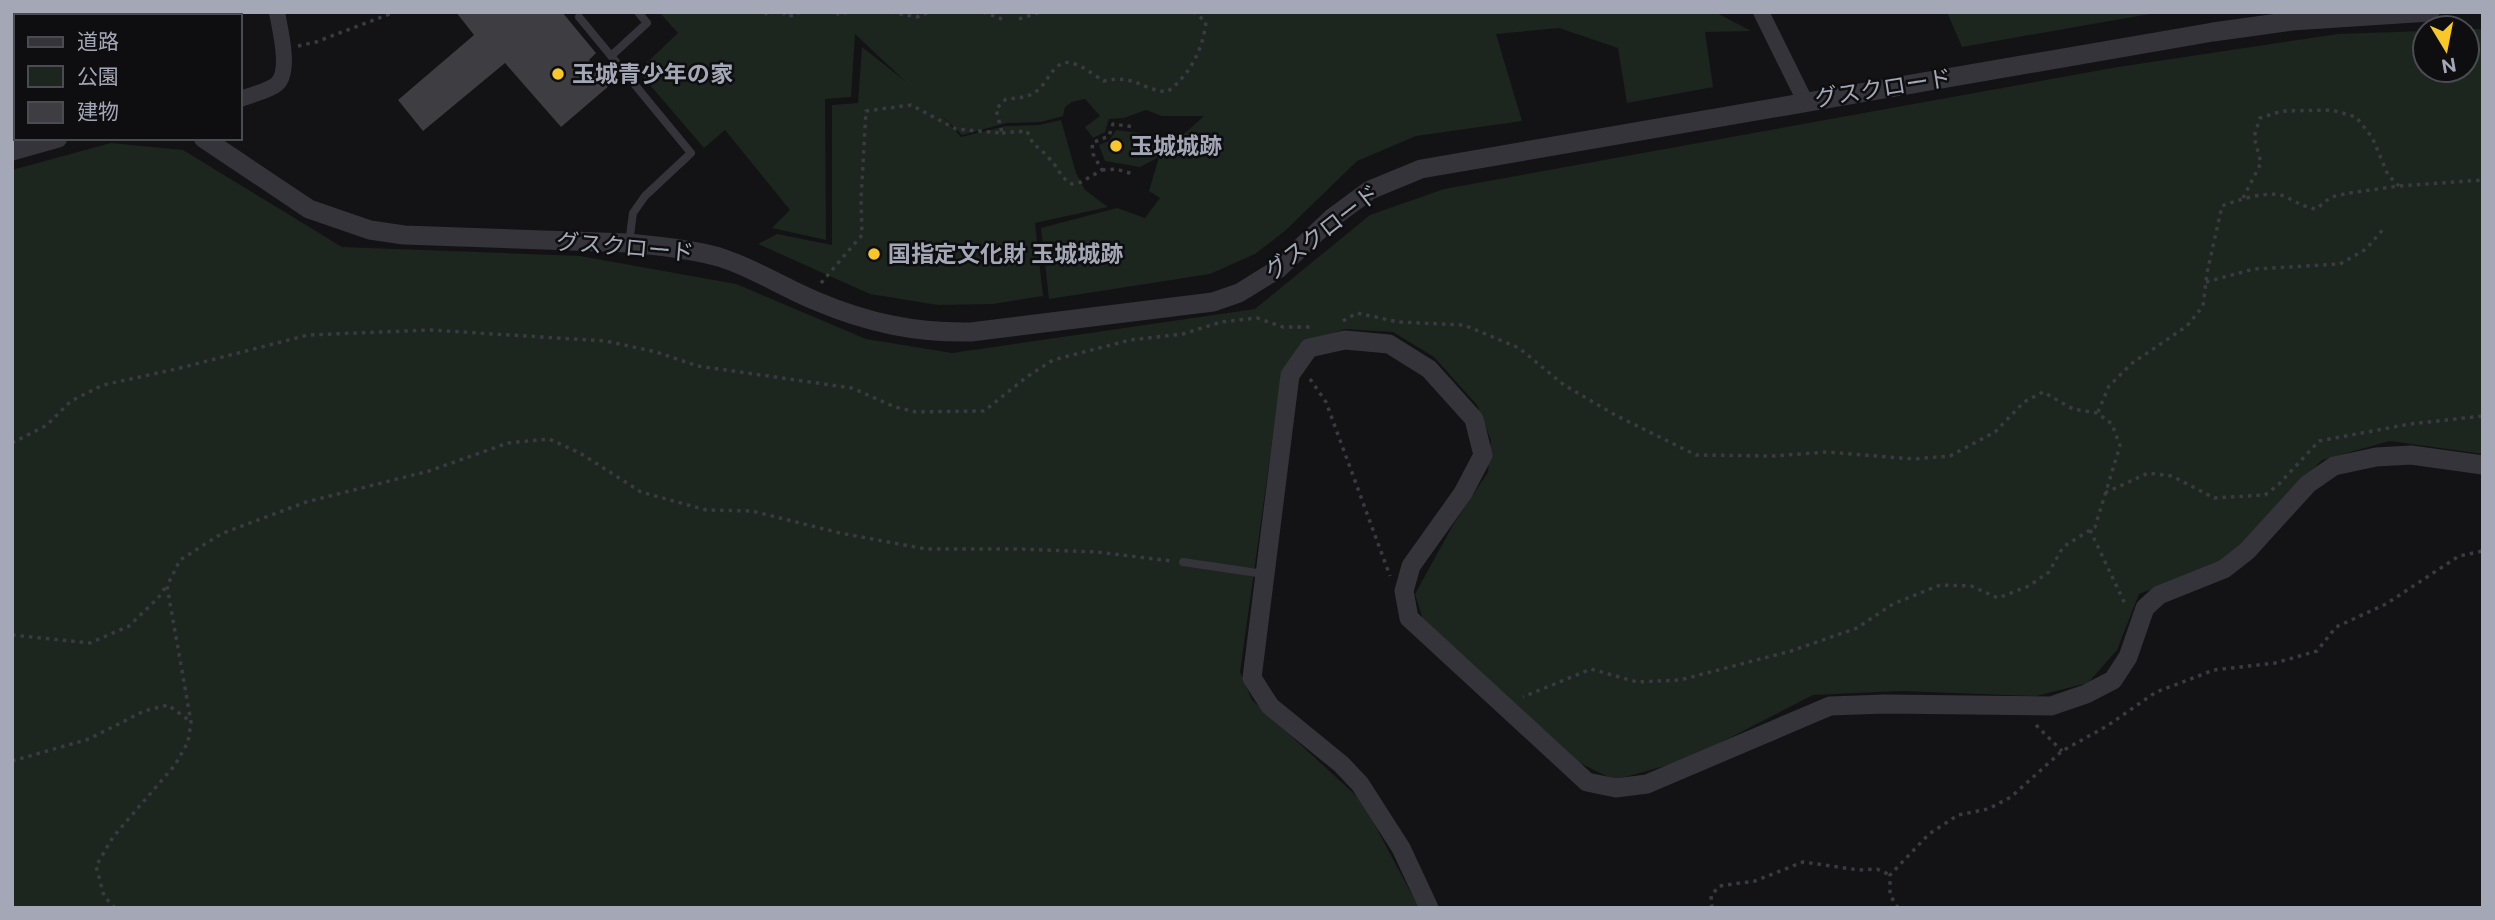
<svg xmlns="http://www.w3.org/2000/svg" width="2495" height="920" font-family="'Public Sans','Noto Sans JP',sans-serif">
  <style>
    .green { fill: #1d251f }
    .building { fill: #3d3d42 }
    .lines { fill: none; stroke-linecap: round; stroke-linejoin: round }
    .path { stroke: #3a3b41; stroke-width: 3.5; stroke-dasharray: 3.5 5; stroke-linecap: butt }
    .service { stroke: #34343a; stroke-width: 8 }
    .minor { stroke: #34343a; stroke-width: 16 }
    .tertiary { stroke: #34343a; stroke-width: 19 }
    .poi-dot { fill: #f8c728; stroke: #0e0e10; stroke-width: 2.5 }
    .labels { text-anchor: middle; stroke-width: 5; stroke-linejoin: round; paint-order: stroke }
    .poi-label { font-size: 23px; font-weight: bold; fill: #a4a8b6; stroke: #0e0e10; text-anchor: start }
    .street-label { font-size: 23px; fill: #a4a8b6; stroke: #0e0e10 }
  </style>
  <rect width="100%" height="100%" fill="#131315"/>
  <g class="green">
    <polygon points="659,12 1715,12 1751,31 1705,32 1713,87 1627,103 1618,48 1559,28 1496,34 1522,121 1416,136 1357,161 1286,230 1255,254 1210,274 1049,299 1041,228 1117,208 1145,218 1160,198 1149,191 1159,157 1140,167 1105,161 1099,145 1109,141 1116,130 1147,134 1174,143 1204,116 1162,116 1146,110 1124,118 1109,119 1105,132 1093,138 1085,127 1100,116 1085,99 1072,102 1065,107 1063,116 1041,122 1007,123 962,135 942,116 961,137 1006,126 1039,125 1061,120 1076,173 1085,190 1108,207 1035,223 1043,296 993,304 938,305 870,294 758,244 777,234 832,245 832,105 858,103 862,47 905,81 855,34 851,97 825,99 826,240 772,228 790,210 725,130 704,148 638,71 678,33"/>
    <polygon points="1947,12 2161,12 1962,47"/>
    <polygon points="2467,29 2483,29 2483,454 2390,441 2322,460 2227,561 2139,594 2117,650 2088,683 2036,696 1901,691 1813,695 1687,760 1614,780 1578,762 1425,626 1415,594 1453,525 1488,472 1491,440 1477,405 1434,357 1393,332 1345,329 1300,345 1281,378 1240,672 1252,700 1362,801 1419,908 12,908 12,170 111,143 183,150 342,247 580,256 736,284 866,339 952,353 1255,309 1370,215 1444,189 2118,67 2338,34 2425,31 2425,70 2467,70"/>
  </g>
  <polygon class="building" points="456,12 562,12 596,53 589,60 610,85 561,127 505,63 423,131 398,100 474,35"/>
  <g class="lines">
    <g class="path">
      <polyline points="765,12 768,16 772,12"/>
      <polyline points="783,12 786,16 797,15 799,12"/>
      <polyline points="836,12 838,14 851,12"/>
      <polyline points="891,12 917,17 929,12"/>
      <polyline points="983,12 1002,19"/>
      <polyline points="1019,19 1040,12"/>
      <polyline points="298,46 316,42 395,12"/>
      <path d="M1002,133L1027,131C1034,149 1038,145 1049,158C1058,167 1060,178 1072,184L1081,182L1102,170L1093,154L1092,143L1109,136L1113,124L1134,127"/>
      <polyline points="1102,170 1116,169 1133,174"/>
      <polyline points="2243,198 2261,163 2254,137 2260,118 2282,111 2332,110 2356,117 2372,137 2388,175 2399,186"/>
      <polyline points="2206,282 2254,269 2340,264 2366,249 2385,227"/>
      <path d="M821,283L862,235L861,199L866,111L911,105L956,129L1002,133L996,109L1006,99C1018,98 1028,98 1038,90C1049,81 1055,56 1075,64C1086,68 1095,76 1104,81C1134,74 1140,89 1167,92C1190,75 1203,49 1206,22L1194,12"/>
      <polyline points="1343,321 1357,313 1398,322 1464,325 1519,348 1564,385 1617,416 1696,455 1772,456 1827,452 1913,459 1950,456 1995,432 2024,402 2043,392 2073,409 2097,413 2112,424 2120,446 2095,527 2063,547 2049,572 2029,586 1998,598 1971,586 1940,585 1893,604 1857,628 1791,651 1680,680 1637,682 1591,669 1523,697"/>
      <polyline points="1310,379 1326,402 1390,576"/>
      <path d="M2098,412L2109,386L2131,364L2187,326L2203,306L2207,273L2222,206C2237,200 2269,190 2284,196C2297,202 2301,206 2316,209L2331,197L2349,193L2399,186L2483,180"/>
      <polyline points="12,443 47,425 71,401 103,385 176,369 308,335 430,330 606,341 656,352 698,366 852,388 895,407 916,412 984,411 1028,376 1053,360 1130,340 1183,334 1221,322 1257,318 1283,327 1310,327"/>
      <polyline points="2105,493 2148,473 2172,476 2214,498 2265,495 2279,484 2319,441 2410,424 2483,416"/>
      <polyline points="2090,530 2126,606"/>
      <polyline points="12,635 90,643 129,626 158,598 167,585"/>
      <polyline points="2036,725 2062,751"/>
      <polyline points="12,761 89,739 144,711 168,705 190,721"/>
      <polyline points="115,908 104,896 96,866 113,837 175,765 188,742 191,722 167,586 180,560 221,534 306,502 429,471 508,443 549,439 580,453 641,492 706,510 752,511 840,533 926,549 1019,549 1097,552 1172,561"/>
      <polyline points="1712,908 1711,896 1719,886 1755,881 1803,862 1859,870 1877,869 1890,875"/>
      <polyline points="1898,908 1890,895 1890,875 1929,834 1958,815 1988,809 2011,797 2062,751 2107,726 2156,692 2214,670 2275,663 2317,651 2336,627 2386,604 2459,556 2483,551"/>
    </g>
    <g class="service">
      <polyline points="579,17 691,153 645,196 633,213 629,243"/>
      <polyline points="611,56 647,23 638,12"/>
      <polyline points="1183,562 1264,574"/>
    </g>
    <g class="minor">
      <polyline points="1761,12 1805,101"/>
      <path d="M240,99C250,95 269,91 277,84C291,71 280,30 277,12"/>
    </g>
    <g class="tertiary">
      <path d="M203,138L309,209L370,230L404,235L629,243C658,246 690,249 719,257C752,267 784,288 816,301C868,323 915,333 971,332L1213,302L1239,293L1278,269L1332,218L1370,190L1421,169L2213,32L2292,21L2430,12"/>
      <polyline points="12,151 58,138"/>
      <polyline points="1429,908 1401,848 1360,784 1341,764 1270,706 1252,678 1290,375 1309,348 1345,340 1389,344 1429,369 1474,419 1483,455 1463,493 1411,566 1404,591 1409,618 1587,782 1616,788 1647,784 1830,706 1885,704 2051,706 2086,694 2113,680 2128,657 2145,608 2159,595 2224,569 2247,551 2308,484 2334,466 2376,457 2411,455 2483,465"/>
    </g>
  </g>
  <g class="poi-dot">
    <circle cx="558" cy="74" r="7"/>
    <circle cx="1116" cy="146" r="7"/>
    <circle cx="874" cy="254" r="7"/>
  </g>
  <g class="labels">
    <g class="poi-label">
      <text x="572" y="82">玉城青少年の家</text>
      <text x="1130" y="154">玉城城跡</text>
      <text x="888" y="262">国指定文化財 玉城城跡</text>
    </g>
    <g class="street-label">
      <text transform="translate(1883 88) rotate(-9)" y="8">グスクロード</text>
      <text transform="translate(1322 232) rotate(-38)" y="8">グスクロード</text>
      <text transform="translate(625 247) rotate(5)" y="8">グスクロード</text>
    </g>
  </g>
  <rect width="2495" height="920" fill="none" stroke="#a4a8b6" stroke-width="28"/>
  <rect x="14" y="14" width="228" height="126" fill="#0e0e10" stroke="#4a4c52" stroke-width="2"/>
  <rect x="28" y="37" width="35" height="10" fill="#34343a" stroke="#4a4c52" stroke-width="2"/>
  <text x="77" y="49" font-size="21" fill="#a4a8b6">道路</text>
  <rect x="28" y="66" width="35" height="21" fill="#1d251f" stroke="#4a4c52" stroke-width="2"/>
  <text x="77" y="84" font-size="21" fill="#a4a8b6">公園</text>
  <rect x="28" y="102" width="35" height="21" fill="#3d3d42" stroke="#4a4c52" stroke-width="2"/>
  <text x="77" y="119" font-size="21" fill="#a4a8b6">建物</text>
  <g transform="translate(2446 49) rotate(170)"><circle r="33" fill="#0e0e10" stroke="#4a4c52" stroke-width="2"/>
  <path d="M0-5L12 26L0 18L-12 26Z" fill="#f8c728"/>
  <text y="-10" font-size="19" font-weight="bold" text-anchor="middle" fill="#a4a8b6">N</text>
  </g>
</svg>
